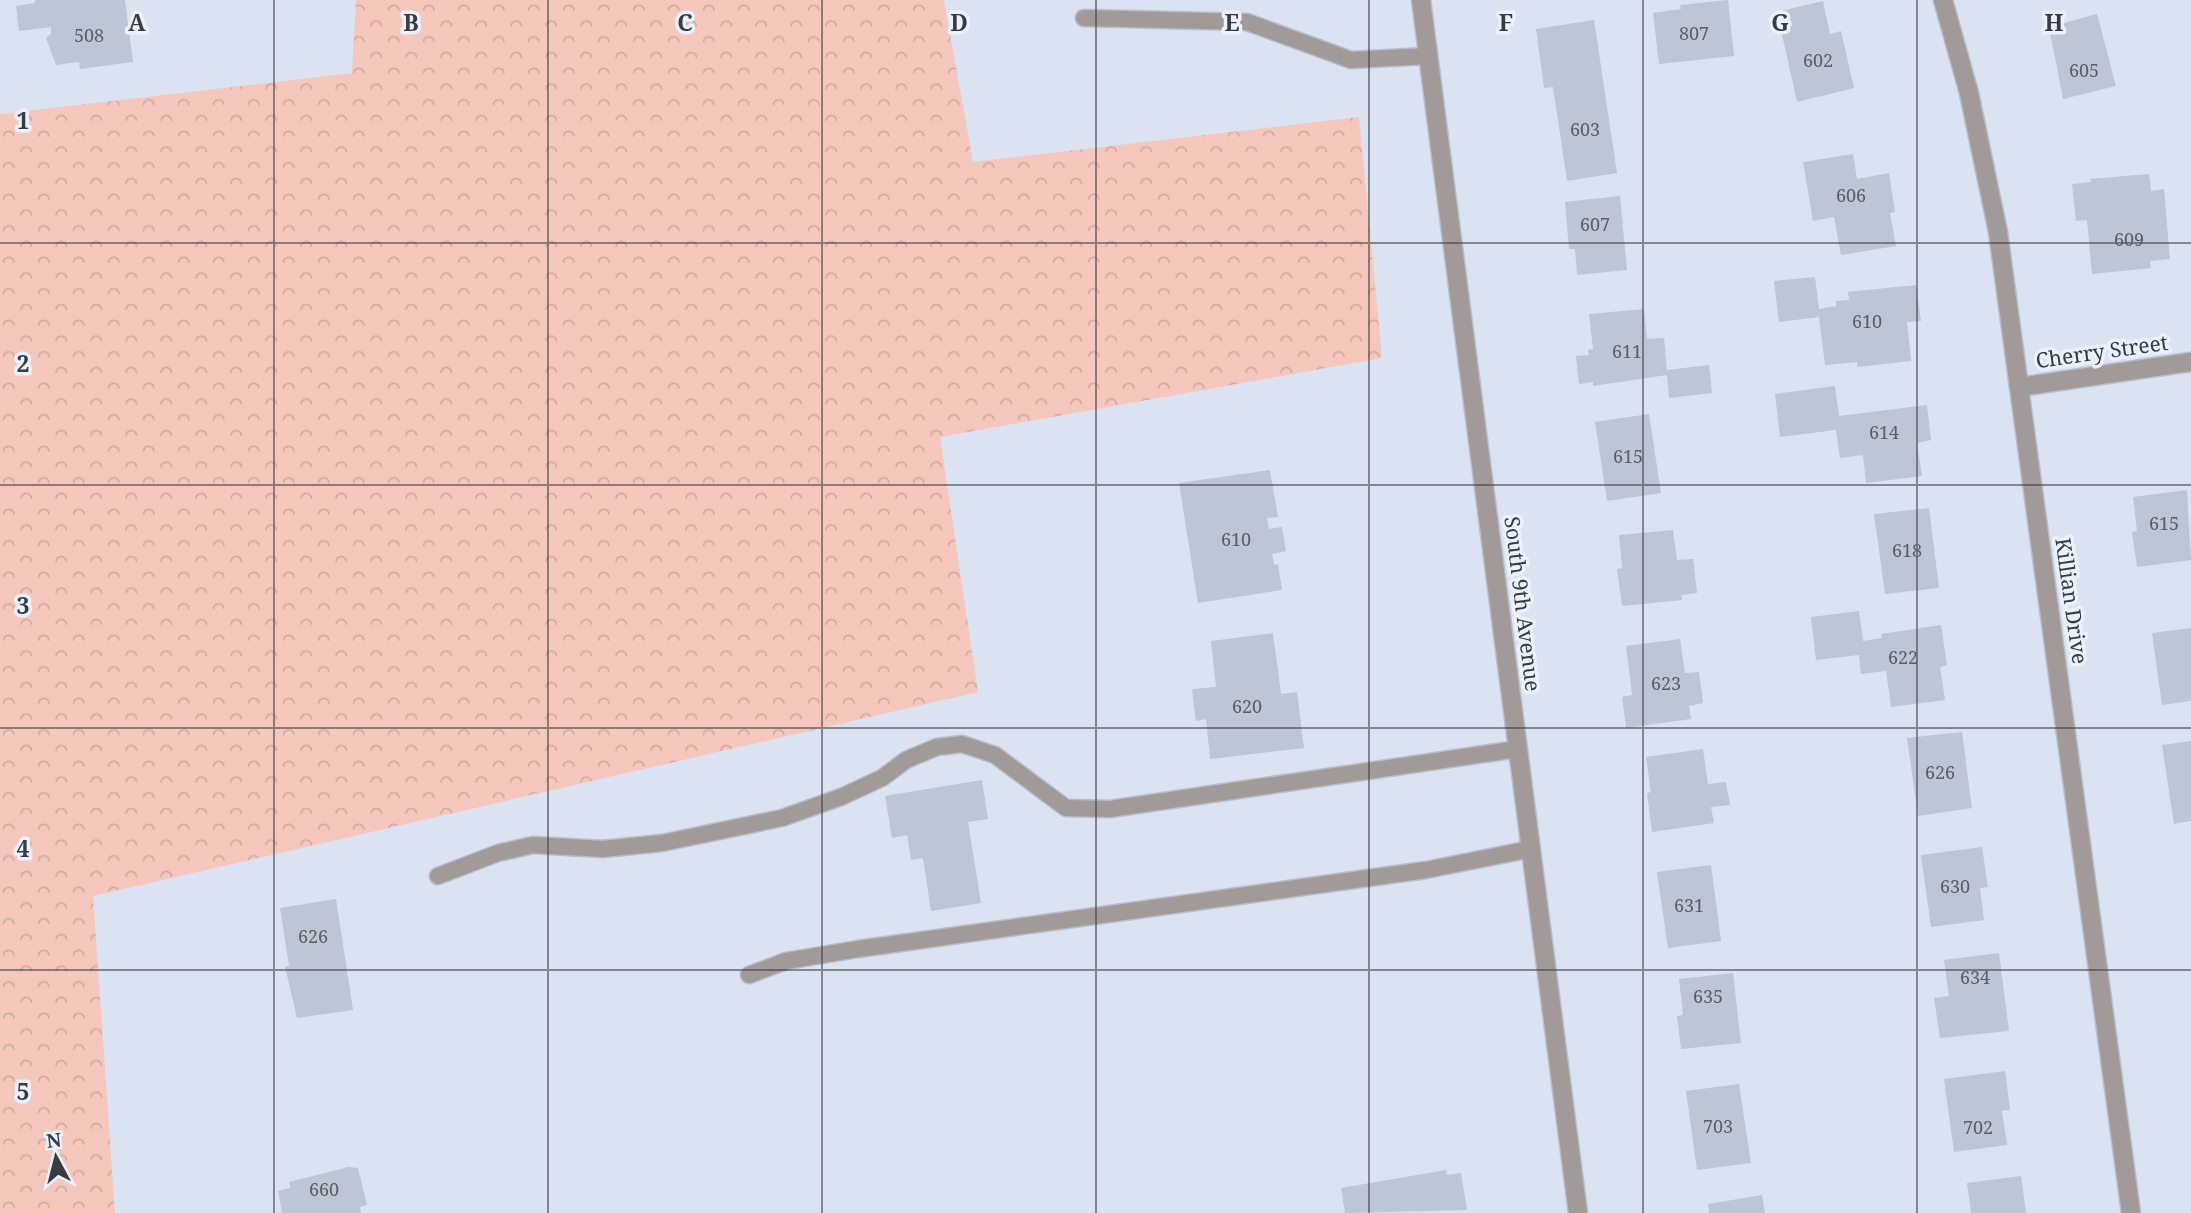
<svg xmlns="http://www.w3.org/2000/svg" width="2191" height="1213" font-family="'Noto Serif',serif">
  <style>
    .forest { fill: url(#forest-crowns) }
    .building { fill: #bec5d4 }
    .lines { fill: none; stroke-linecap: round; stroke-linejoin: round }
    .service-casing { stroke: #b7bdcb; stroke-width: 19 }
    .minor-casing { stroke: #b7bdcb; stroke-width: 21 }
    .tertiary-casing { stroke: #b7bdcb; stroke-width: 21 }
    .service { stroke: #a29a98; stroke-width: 16 }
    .minor { stroke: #a29a98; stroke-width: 18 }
    .tertiary { stroke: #a29a98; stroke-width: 18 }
    .grid { fill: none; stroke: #383b41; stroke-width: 2; stroke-opacity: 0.55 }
    .labels { text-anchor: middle; stroke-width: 7; stroke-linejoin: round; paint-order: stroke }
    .number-label { font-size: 18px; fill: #5a5e66 }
    .street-label { font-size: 21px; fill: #383b41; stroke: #eaf0fc }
    .grid-label { font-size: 23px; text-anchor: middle; font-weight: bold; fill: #383b41; stroke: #eaf0fc; stroke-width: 7; stroke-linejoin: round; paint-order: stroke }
  </style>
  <defs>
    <pattern id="forest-crowns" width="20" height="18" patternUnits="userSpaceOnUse" patternTransform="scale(1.75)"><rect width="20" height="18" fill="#f5c7bd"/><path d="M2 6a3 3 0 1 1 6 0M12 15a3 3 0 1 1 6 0" fill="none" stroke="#d3aca4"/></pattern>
  </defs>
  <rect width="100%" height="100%" fill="#dbe2f2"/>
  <polygon class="forest" points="356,0 944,0 973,162 1359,117 1382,358 940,437 978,692 93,896 115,1213 0,1213 0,114 352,73"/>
  <g class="building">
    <polygon points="35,0 125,0 133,62 80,69 79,62 56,65 46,38 51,34 51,27 19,31 16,6 35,3"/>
    <polygon points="1728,0 1734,56 1659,64 1653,13 1681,9 1680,5"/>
    <polygon points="1823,1 1830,34 1841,31 1854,88 1797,102 1777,12"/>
    <polygon points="2097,14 2116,86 2063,99 2049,27"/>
    <polygon points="1594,20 1617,173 1567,181 1553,87 1544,88 1536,29"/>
    <polygon points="1853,154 1857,179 1889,173 1895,212 1890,213 1896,246 1841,255 1834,217 1813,221 1803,162"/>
    <polygon points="2149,174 2151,191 2164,189 2170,259 2150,261 2151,268 2092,274 2087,220 2076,221 2072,184 2091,182 2090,179"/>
    <polygon points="1620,196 1627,270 1577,275 1575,249 1569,249 1565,202"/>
    <polygon points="1815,277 1819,309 1836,306 1836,301 1849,300 1848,292 1916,285 1921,321 1907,322 1911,361 1857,367 1857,362 1825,365 1819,317 1779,322 1774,281"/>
    <polygon points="1644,309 1647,339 1664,338 1667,370 1709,365 1712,393 1669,398 1667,375 1593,386 1593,382 1579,384 1576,356 1589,355 1588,350 1593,349 1589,314"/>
    <polygon points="1835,386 1839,416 1927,405 1931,440 1917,443 1922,476 1866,483 1863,455 1840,458 1836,430 1780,437 1775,394"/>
    <polygon points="1649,414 1661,493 1607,501 1595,422"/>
    <polygon points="1270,470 1278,517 1267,518 1269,529 1282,527 1286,551 1272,554 1274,565 1278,564 1282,590 1198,603 1179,483"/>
    <polygon points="2187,490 2191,560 2137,567 2132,532 2137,531 2133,497"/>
    <polygon points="1929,508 1939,588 1885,594 1874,514"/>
    <polygon points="1673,530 1677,560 1693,559 1697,593 1681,595 1682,600 1622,606 1617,569 1622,568 1619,535"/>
    <polygon points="1859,611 1863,641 1882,638 1881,634 1941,625 1947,665 1940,667 1945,700 1891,707 1886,671 1861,674 1859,655 1816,660 1811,617"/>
    <polygon points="2191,628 2191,701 2162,705 2152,633"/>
    <polygon points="1273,633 1281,694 1297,692 1304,748 1210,759 1206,719 1196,721 1192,689 1216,687 1211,641"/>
    <polygon points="1680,639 1685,673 1699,672 1703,703 1689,706 1691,719 1626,728 1622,697 1632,695 1626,646"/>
    <polygon points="1962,732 1972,808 1918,816 1907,738"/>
    <polygon points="2191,741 2191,821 2174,824 2162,745"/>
    <polygon points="1703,749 1708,784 1726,782 1730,805 1711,807 1714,823 1652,832 1647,793 1651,792 1646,757"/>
    <polygon points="982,780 988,819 968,822 981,903 931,911 923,858 911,860 907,835 892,838 885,796"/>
    <polygon points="1982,847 1988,887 1980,888 1984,920 1931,927 1921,855"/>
    <polygon points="1711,865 1721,941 1668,948 1657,872"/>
    <polygon points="336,899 353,1010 297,1018 285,967 289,966 280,908"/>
    <polygon points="1999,953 2009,1031 1940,1038 1934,998 1949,996 1944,960"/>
    <polygon points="1733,973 1741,1043 1681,1049 1677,1016 1683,1015 1679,979"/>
    <polygon points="2005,1071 2010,1110 2002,1111 2007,1145 1954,1152 1944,1079"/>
    <polygon points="1739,1084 1751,1163 1697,1170 1686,1091"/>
    <polygon points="348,1167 358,1168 367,1205 360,1207 361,1213 282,1213 278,1191 290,1188 289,1182"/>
    <polygon points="1446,1170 1447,1175 1461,1173 1467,1210 1345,1213 1341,1188"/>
    <polygon points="2021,1176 2026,1213 1971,1213 1967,1183"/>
    <polygon points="1762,1195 1765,1213 1709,1213 1708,1204"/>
  </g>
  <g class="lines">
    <g class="service-casing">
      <g id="service">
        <polyline points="1084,18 1247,22 1351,60 1428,56"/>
        <polyline points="438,876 498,853 533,845 603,849 662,843 782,818 841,797 882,778 906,760 937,747 962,744 995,755 1066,808 1110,809 1518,749"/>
        <polyline points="749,975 786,961 858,949 1426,870 1531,849"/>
      </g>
    </g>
    <g class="minor-casing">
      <g id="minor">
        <polyline points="1943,0 1969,93 1998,232 2131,1213"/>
        <polyline points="2019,387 2191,362"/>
      </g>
    </g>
    <g class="tertiary-casing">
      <polyline id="tertiary" points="1421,0 1578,1213"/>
    </g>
    <use href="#service" class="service"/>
    <use href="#minor" class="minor"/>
    <use href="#tertiary" class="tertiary"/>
  </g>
  <path class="grid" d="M274,0V1213M548,0V1213M822,0V1213M1096,0V1213M1369,0V1213M1643,0V1213M1917,0V1213M0,243H2191M0,485H2191M0,728H2191M0,970H2191"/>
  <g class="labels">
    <g class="number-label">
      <text x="1694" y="40">807</text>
      <text x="89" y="42">508</text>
      <text x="1818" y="67">602</text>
      <text x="2084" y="77">605</text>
      <text x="1585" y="136">603</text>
      <text x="1851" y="202">606</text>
      <text x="1595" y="231">607</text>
      <text x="2129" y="246">609</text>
      <text x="1867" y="328">610</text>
      <text x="1627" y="358">611</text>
      <text x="1884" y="439">614</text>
      <text x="1628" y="463">615</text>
      <text x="2164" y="530">615</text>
      <text x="1236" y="546">610</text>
      <text x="1907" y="557">618</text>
      <text x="1903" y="664">622</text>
      <text x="1666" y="690">623</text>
      <text x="1247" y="713">620</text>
      <text x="1940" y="779">626</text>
      <text x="1955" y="893">630</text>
      <text x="1689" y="912">631</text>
      <text x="313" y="943">626</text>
      <text x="1975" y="984">634</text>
      <text x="1708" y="1003">635</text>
      <text x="1718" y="1133">703</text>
      <text x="1978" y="1134">702</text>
      <text x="324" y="1196">660</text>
    </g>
    <g class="street-label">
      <text transform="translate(2102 352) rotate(-8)" y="7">Cherry Street</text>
      <text transform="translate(2071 601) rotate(82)" y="7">Killian Drive</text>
      <text transform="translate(1522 604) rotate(83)" y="7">South 9th Avenue</text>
    </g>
  </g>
  <g class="grid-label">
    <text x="137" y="31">A</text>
    <text x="411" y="31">B</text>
    <text x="685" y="31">C</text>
    <text x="959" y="31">D</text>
    <text x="1232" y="31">E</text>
    <text x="1506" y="31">F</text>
    <text x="1780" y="31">G</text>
    <text x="2054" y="31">H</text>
    <text x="23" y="129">1</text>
    <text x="23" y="372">2</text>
    <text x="23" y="614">3</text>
    <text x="23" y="857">4</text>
    <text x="23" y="1100">5</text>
  </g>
  <g transform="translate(56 1157) rotate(353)" stroke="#eaf0fc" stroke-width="5" paint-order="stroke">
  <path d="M0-5L12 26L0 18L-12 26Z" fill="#383b41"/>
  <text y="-10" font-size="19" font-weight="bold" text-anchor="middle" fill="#383b41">N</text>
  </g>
</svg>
